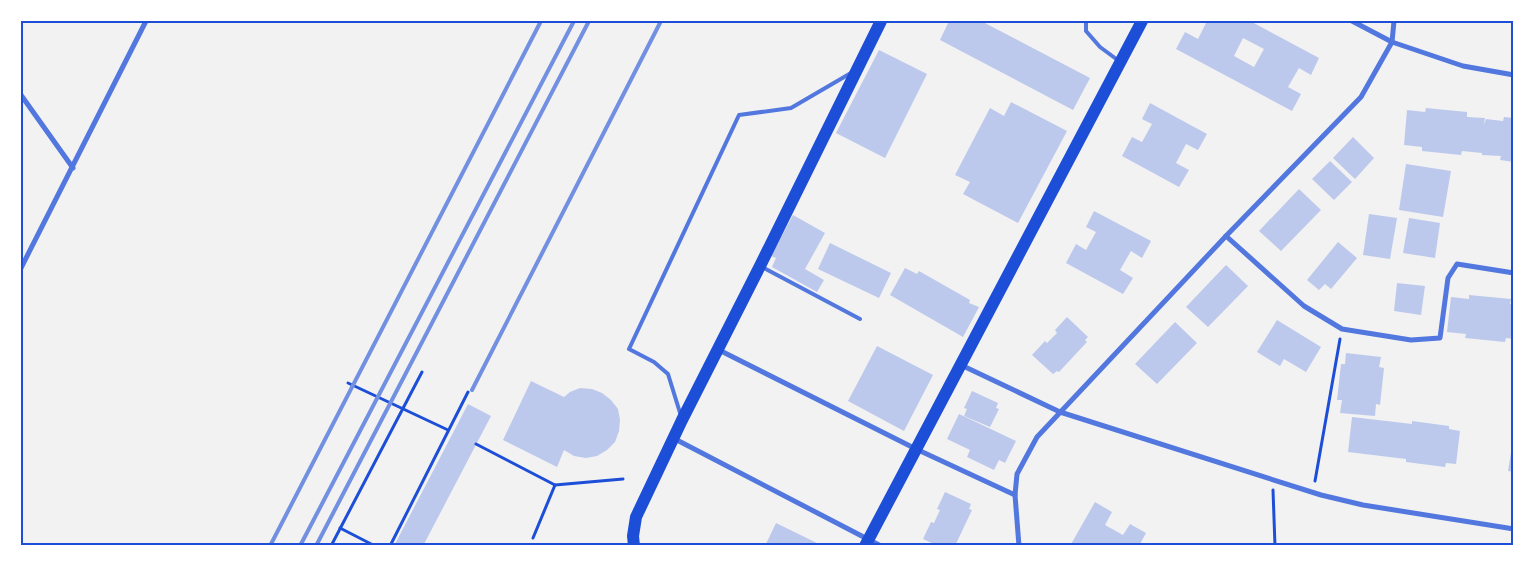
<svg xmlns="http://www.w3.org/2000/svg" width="1535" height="567" font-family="Commissioner,sans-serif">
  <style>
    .building { fill: #bdc9ec; fill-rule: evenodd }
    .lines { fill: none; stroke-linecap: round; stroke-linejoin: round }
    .path { stroke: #1d4ed8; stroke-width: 3 }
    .service { stroke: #5277de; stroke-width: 4 }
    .minor { stroke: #5277de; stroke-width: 5 }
    .primary { stroke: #1d4ed8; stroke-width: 12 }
    .rail { stroke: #7290e2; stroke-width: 4 }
    .neatline { fill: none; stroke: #1d4ed8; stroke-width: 2 }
  </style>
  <rect width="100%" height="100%" fill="#f2f2f2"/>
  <g class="building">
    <polygon points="949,21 981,21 1090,78 1073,110 940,40"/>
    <path d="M1207,21H1250L1319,58L1311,75L1299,68L1288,87L1301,94L1292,111L1176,49L1185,32L1198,39ZM1243,38L1264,49L1254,67L1234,56Z"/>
    <polygon points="879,50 927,74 885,158 836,133"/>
    <polygon points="1011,102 1067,131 1018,223 963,194 970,182 955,175 990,108 1004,116"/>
    <polygon points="1150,103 1207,134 1198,150 1186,144 1176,163 1189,170 1179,187 1122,156 1132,137 1142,142 1152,124 1142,119"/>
    <polygon points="1426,108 1467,112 1467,117 1485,118 1484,125 1486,119 1503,121 1504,117 1514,118 1514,162 1500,160 1501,156 1482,155 1482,153 1462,151 1461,155 1422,151 1422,147 1404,145 1407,110 1425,112"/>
    <polygon points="1353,137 1374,158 1355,179 1333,158"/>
    <polygon points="1330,161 1352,182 1334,200 1312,179"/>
    <polygon points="1406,164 1451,171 1443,217 1399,210"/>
    <polygon points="1299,189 1321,210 1281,251 1259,231"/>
    <polygon points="1094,211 1151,241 1142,258 1131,251 1120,270 1133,278 1123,294 1066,263 1076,244 1086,250 1096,232 1086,227"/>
    <polygon points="1369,214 1397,218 1390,259 1363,255"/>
    <polygon points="793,215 825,233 805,269 824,280 817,292 772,267 776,258 771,256"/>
    <polygon points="1409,218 1440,223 1435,258 1403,253"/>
    <polygon points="1338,242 1357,258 1331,289 1325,284 1319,290 1307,280"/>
    <polygon points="830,243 891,273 879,298 818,269"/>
    <polygon points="1226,265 1248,286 1208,327 1186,307"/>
    <polygon points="905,268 917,274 919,271 970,300 969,303 979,307 963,337 890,295"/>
    <polygon points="1397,283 1425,286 1421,315 1394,311"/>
    <polygon points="1469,295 1511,299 1510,304 1514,304 1514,339 1506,338 1505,342 1465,338 1466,334 1447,332 1451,297 1469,299"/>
    <polygon points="1067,317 1088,337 1085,340 1087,342 1059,372 1057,371 1053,374 1032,355 1045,341 1047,343 1057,333 1055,330"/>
    <polygon points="1277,320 1321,347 1306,372 1284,359 1280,366 1257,352"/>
    <polygon points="1175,322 1197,343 1157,384 1135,364"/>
    <polygon points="877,346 933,375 904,431 848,401"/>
    <polygon points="1346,353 1381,357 1379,367 1384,368 1380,405 1376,404 1375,416 1340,413 1342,400 1337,400 1341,364 1345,364"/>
    <polygon points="531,381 564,397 570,392 580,388 592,389 602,393 611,400 618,409 620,420 619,431 615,442 607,450 597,456 586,458 574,456 564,450 557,467 503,440"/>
    <polygon points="972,391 998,403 996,408 999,409 990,427 964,416 967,409 964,408"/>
    <polygon points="468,404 491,416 423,546 394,546"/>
    <polygon points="959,414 1016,441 1005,463 999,460 994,470 967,457 970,450 947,439"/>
    <polygon points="1352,417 1412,424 1412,421 1449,426 1449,429 1460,431 1456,464 1446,463 1445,467 1406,462 1406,459 1348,452"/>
    <polygon points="1512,446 1514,446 1514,472 1508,471"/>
    <polygon points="945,492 971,504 969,509 972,510 955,546 938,546 923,539 931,522 934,523 940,510 937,509"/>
    <polygon points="1095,502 1112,512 1105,525 1123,535 1130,524 1146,533 1139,546 1070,546"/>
    <polygon points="776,523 823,546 765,546"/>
  </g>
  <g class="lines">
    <g class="path">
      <polyline points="348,383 448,430"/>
      <polyline points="476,444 555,485 533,538"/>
      <polyline points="1315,481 1340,339"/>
      <polyline points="555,485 623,479"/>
      <polyline points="1273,490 1275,546"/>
      <polyline points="340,528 375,546"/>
      <polyline points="331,546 422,372"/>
      <polyline points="390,546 468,392"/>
    </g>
    <g class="service">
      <polyline points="1086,21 1086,31 1100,47 1119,61"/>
      <polyline points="762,267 860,319"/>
      <polyline points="681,416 668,374 654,362 629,349 739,115 791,108 851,73"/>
    </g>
    <g class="minor">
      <polyline points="1352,21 1392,42 1463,66 1514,75"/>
      <polyline points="21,95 73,168"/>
      <polyline points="1226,236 1304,306 1342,329 1411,340 1440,338 1448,278 1457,264 1514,273"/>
      <polyline points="21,268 146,21"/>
      <polyline points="719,350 916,449 1015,495"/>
      <polyline points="961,365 1060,412 1321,495 1363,505 1514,529"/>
      <polyline points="673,438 881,546"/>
      <polyline points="1019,546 1015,495 1017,474 1037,437 1226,236 1361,97 1392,42 1394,21"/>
    </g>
    <g class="primary">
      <polyline points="634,546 633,536 636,517 682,420 760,266 881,21"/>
      <polyline points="865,546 1142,21"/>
    </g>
    <g class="rail">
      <polyline points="472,390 661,21"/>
      <polyline points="270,546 541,21"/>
      <polyline points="300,546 574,21"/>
      <polyline points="316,546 589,21"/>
    </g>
  </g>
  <rect width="1535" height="567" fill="none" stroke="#ffffff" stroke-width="45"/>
  <rect x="22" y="22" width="1490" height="522" class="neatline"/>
</svg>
